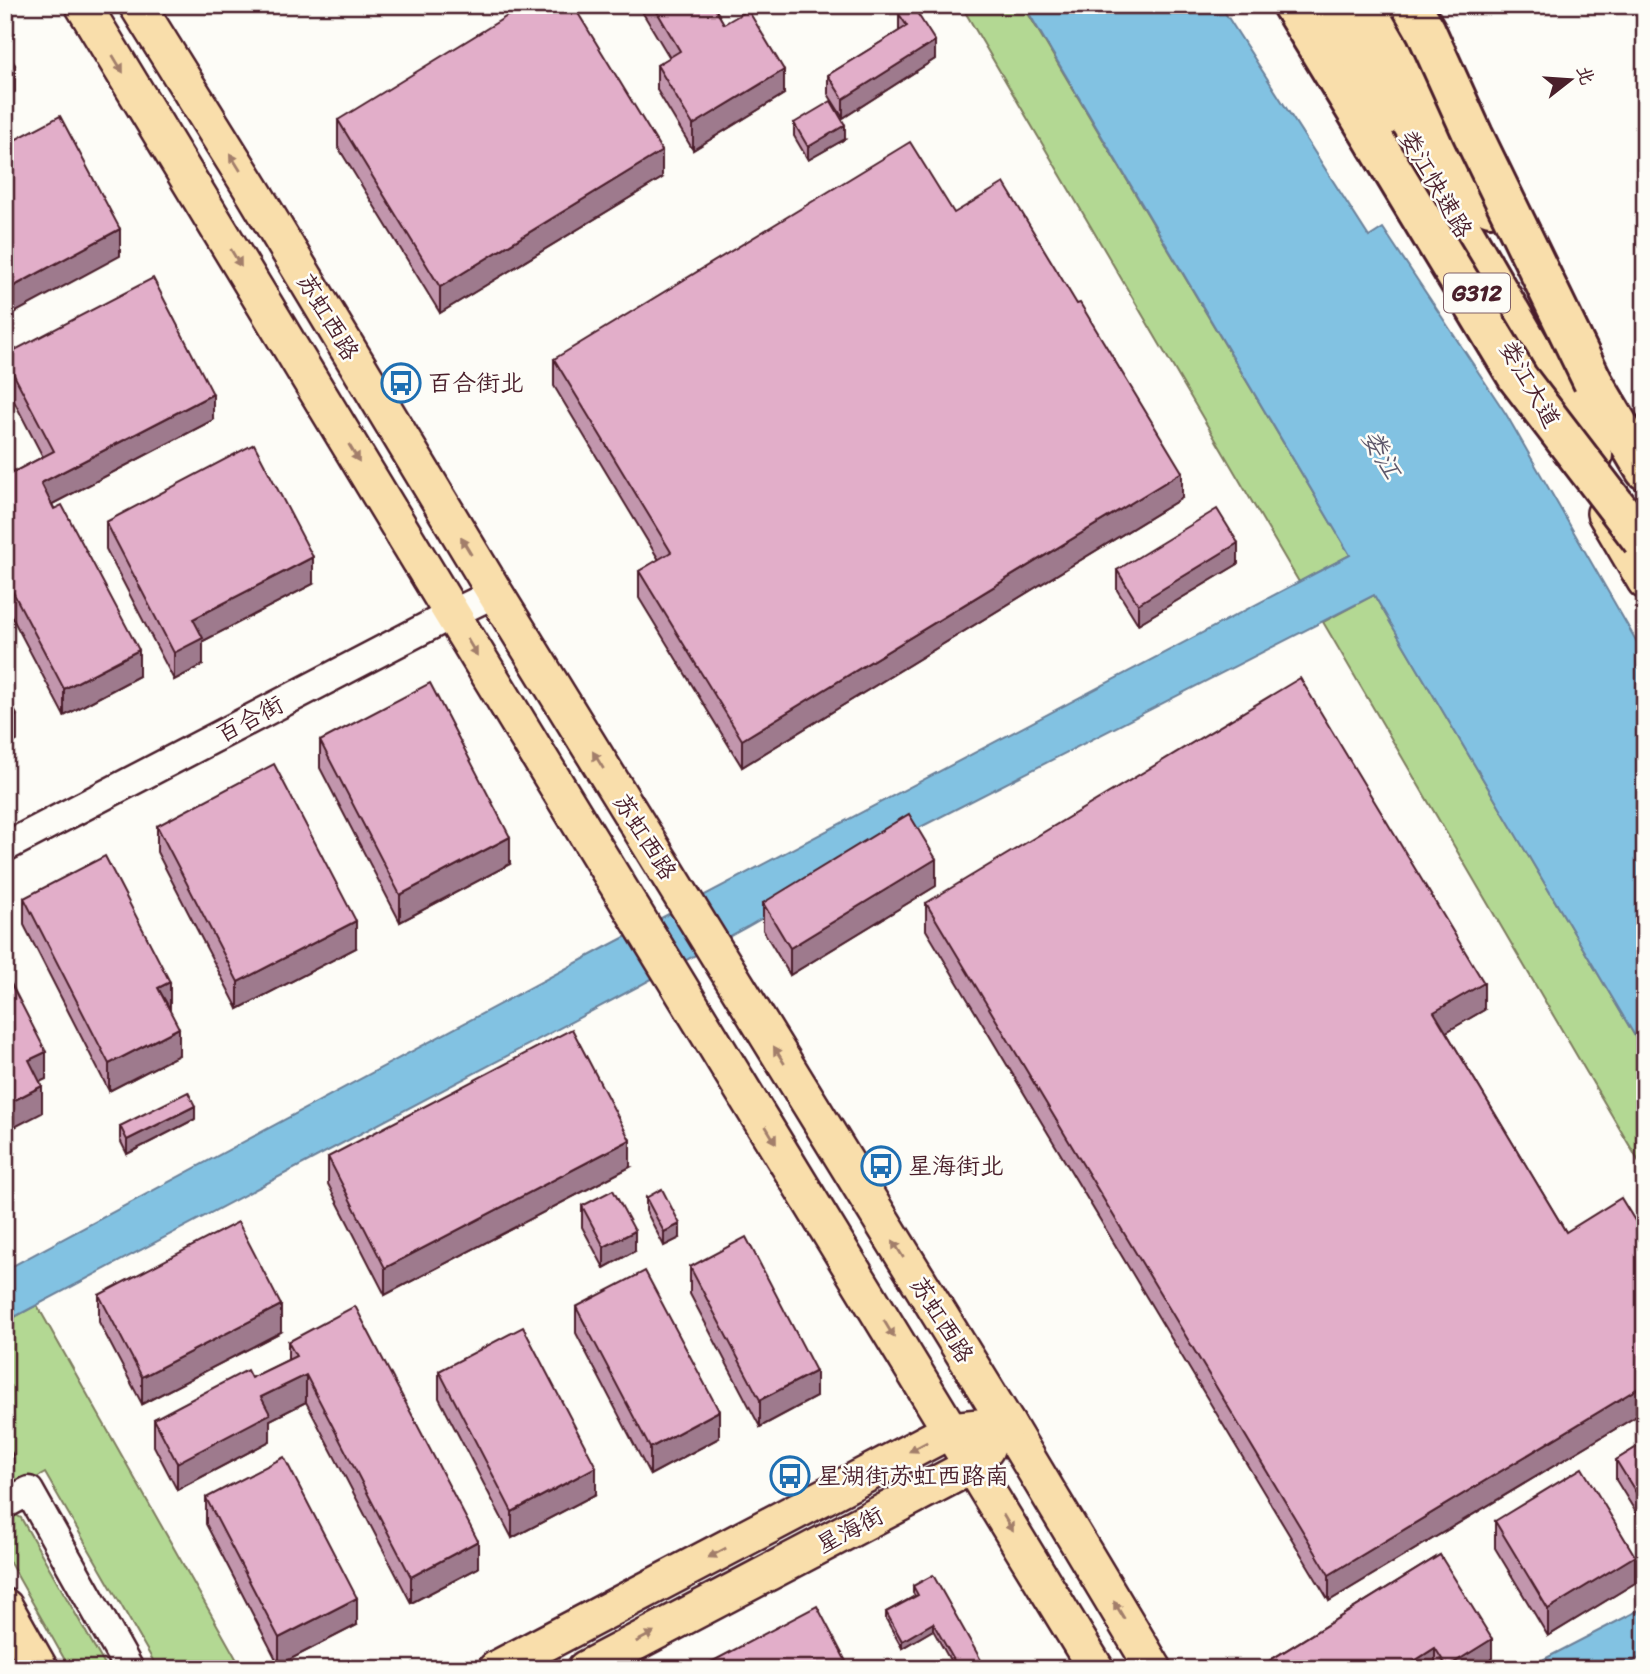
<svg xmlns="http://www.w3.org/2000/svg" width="1650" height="1674" font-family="Sriracha,'LXGW WenKai TC',sans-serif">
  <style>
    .green { fill: #b3d893; stroke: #7e7c5f; stroke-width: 2 }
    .water { fill: #82c2e2; stroke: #6c8199; stroke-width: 2 }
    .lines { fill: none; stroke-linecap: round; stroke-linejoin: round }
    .minor-casing { stroke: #4a1f2b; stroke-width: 33 }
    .major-casing { stroke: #4a1f2b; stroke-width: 40 }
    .highway-casing { stroke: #4a1f2b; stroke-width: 44 }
    .minor { stroke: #fdfcf7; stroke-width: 28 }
    .major { stroke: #f9deab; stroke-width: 35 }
    .highway { stroke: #f9deab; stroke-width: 38 }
    .highway-bridge-casing { stroke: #4a1f2b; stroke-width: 44; stroke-linecap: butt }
    .highway-bridge { stroke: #f9deab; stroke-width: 38 }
    .wall { fill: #c296ad; stroke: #4a1f2b; stroke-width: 2 }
    .shaded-wall { fill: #9e7a8d; stroke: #4a1f2b; stroke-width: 2 }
    .building { fill: #e2aec9; stroke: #4a1f2b; stroke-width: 2 }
    .oneway { fill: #a27e6b }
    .labels { text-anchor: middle; stroke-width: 5; stroke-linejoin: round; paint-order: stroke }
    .shield { fill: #fdfcf7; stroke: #806168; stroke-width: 2 }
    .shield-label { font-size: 23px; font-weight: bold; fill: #4a1f2b }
    .street-label { font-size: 24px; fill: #4a1f2b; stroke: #fdfcf7 }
    .poi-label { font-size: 24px; fill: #4a1f2b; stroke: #fdfcf7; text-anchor: start }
    .water-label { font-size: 26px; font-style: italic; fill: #5e586b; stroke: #fdfcf7 }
  </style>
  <rect width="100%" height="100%" fill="#fdfcf7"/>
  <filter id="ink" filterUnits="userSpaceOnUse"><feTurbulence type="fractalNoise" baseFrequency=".0143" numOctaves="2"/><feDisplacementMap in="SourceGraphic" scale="14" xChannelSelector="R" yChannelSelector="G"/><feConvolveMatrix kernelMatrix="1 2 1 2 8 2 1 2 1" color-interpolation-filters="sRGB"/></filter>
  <g filter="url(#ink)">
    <g class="green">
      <polygon points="961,5 1023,5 1350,555 1299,582"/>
      <polygon points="1374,595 1645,1053 1645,1172 1323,622"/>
      <polygon points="37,1305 242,1669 158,1669 45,1473 5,1496 5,1322"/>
      <polygon points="5,1514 14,1514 21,1518 107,1669 70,1669 5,1554"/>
    </g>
    <g class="water">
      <polygon points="1024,5 1220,5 1369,237 1383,228 1506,414 1645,656 1645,1053 1374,595 907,834 747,927 637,987 5,1322 5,1270 606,947 1350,555"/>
      <polygon points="1645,1607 1645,1655 1619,1669 1525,1669"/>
    </g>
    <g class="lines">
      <g class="minor-casing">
        <g id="minor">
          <polyline points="5,847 452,614 495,593"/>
          <polyline points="5,1504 29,1491 129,1669"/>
        </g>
      </g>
      <g class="major-casing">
        <g id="major">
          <polyline points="83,5 452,614 1096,1669"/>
          <polyline points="137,5 254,193 495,593 1007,1424 1154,1669"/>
          <polyline points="1605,513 1645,581"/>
          <polyline points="5,1607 40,1669"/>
          <polyline points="496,1669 951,1430 1007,1424"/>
          <polyline points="585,1669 973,1465 986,1449"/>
        </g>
      </g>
      <g class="highway-casing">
        <g id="highway">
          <polyline points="1292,5 1376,143"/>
          <polyline points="1332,5 1593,455"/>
          <polyline points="1373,5 1490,206"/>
          <polyline points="1575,352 1645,470"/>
        </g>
      </g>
      <use href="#minor" class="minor"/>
      <use href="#major" class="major"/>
      <use href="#highway" class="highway"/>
      <g class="highway-bridge-casing">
        <g id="highway-bridge">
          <polyline points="1411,5 1426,31 1473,135 1593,382"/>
          <polyline points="1376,143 1518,378 1642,540"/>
        </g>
      </g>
      <use href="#highway-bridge" class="highway-bridge"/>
    </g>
    <g class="wall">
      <polygon points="638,5 713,5 724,24 784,94 693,150 657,90 657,65 670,58"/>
      <polygon points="899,14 935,59 843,118 828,94 828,75 899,31"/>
      <polygon points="338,120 662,178 440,313 338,147"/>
      <polygon points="794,123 845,139 808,160 794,136"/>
      <polygon points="954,213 1182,498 742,767 639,598 639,571 659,560 554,386 554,359"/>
      <polygon points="5,355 213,420 52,504 139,676 64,716 5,604 5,470 8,475 43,457 5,384"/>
      <polygon points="106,522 313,584 203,641 203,665 174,680 106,549"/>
      <polygon points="1238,564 1138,624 1117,590 1117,570"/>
      <polygon points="320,741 510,864 400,922 320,768"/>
      <polygon points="157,826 356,948 238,1009 157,852"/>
      <polygon points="936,886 790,975 763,930 763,903"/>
      <polygon points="24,898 169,1009 179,1055 109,1091 24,925"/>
      <polygon points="926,903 1484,1010 1446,1032 1566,1232 1645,1237 1645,1411 1329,1601 926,930"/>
      <polygon points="195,1119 127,1154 120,1140 120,1126"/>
      <polygon points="328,1157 630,1167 385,1295 328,1184"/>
      <polygon points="646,1198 680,1238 664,1246 646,1211"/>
      <polygon points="582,1206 635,1251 604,1268 582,1227"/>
      <polygon points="690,1267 816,1397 760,1427 690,1294"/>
      <polygon points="99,1295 281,1332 142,1404 99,1322"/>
      <polygon points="576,1307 719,1438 650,1475 576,1333"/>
      <polygon points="288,1342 478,1568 411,1603 306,1402 270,1420 270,1441 177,1490 154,1446 154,1419 251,1378 288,1360"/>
      <polygon points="439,1371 596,1494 512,1538 439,1398"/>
      <polygon points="1645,1442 1645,1527 1616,1480 1616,1460"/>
      <polygon points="206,1498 357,1625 279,1665 206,1524"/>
      <polygon points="1495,1521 1635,1583 1548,1636 1495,1548"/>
      <polygon points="1440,1555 1492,1666 1488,1669 1256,1669"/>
      <polygon points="913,1586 986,1669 955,1669 933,1630 902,1648 886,1619 886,1612 915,1596 913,1593"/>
    </g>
    <g class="shaded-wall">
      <polygon points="935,41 935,59 843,118 843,99"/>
      <polygon points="15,65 15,92 5,97 5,70"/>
      <polygon points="784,70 784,94 693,150 693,125"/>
      <polygon points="845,125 845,139 808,160 808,147"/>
      <polygon points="662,151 662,178 440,313 440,287"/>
      <polygon points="120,229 120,256 5,318 5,291"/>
      <polygon points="213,394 213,420 41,510 41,483"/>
      <polygon points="1182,472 1182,498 742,767 742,740"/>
      <polygon points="1238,543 1238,564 1138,624 1138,604"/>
      <polygon points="313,557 313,584 203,641 203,665 174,680 174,653 193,619"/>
      <polygon points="139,650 139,676 64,716 64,689"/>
      <polygon points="17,715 17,741 5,747 5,720"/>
      <polygon points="510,837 510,864 400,922 400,895"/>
      <polygon points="936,859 936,886 790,975 790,948"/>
      <polygon points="356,921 356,948 238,1009 238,982"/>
      <polygon points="170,982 170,1009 158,988"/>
      <polygon points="1484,983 1484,1010 1434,1039 1434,1012"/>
      <polygon points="179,1028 179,1055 109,1091 109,1064"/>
      <polygon points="46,1052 46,1079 29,1087 29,1060"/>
      <polygon points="42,1086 42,1113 5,1132 5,1105"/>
      <polygon points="195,1106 195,1119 127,1154 127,1140"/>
      <polygon points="630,1140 630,1167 385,1295 385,1268"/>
      <polygon points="680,1224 680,1238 664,1246 664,1232"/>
      <polygon points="635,1231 635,1251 604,1268 604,1247"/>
      <polygon points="281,1305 281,1332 142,1404 142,1377"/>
      <polygon points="816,1371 816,1397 760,1427 760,1400"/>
      <polygon points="306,1375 306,1402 270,1420 270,1441 177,1490 177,1463 261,1397"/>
      <polygon points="1645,1384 1645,1411 1329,1601 1329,1575"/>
      <polygon points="719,1411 719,1438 650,1475 650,1448"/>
      <polygon points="13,1455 13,1469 5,1474 5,1460"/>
      <polygon points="596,1467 596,1494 512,1538 512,1512"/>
      <polygon points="478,1541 478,1568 411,1603 411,1577"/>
      <polygon points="1635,1556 1635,1583 1548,1636 1548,1609"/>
      <polygon points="357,1598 357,1625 279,1665 279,1638"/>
      <polygon points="933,1623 933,1630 902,1648 902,1641"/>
      <polygon points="1492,1639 1492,1666 1488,1669 1447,1669 1447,1667"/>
      <polygon points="1435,1648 1435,1669 1402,1669"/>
    </g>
    <g class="building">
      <polygon points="525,5 573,5 662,151 440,287 338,120"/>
      <polygon points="653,5 713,5 724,24 748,10 784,70 693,125 657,65 680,51"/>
      <polygon points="912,5 935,41 843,99 828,75 907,26 899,14"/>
      <polygon points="5,46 15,65 5,70"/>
      <polygon points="831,101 845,125 808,147 794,123"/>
      <polygon points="60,116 120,229 5,291 5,145"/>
      <polygon points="910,142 954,213 1004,183 1077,304 1080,303 1182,472 742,740 639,571 671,552 554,359"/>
      <polygon points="153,278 213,394 41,483 54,509 62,505 139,650 64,689 5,577 5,470 8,475 54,451 5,358 5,355"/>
      <polygon points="254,444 313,557 193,619 203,638 174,653 106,522"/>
      <polygon points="1217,509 1238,543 1138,604 1117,570"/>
      <polygon points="1300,678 1484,983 1434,1012 1566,1232 1621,1198 1645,1237 1645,1384 1329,1575 926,903"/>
      <polygon points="430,683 510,837 400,895 320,741"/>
      <polygon points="5,692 17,715 5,720"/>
      <polygon points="274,764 356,921 238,982 157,826"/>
      <polygon points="909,814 936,859 790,948 763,903"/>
      <polygon points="105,856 170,982 158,988 179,1028 109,1064 24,898"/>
      <polygon points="5,972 46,1052 29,1060 42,1086 5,1105"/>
      <polygon points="572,1029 630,1140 385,1268 328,1157"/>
      <polygon points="188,1092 195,1106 127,1140 120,1126"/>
      <polygon points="662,1189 680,1224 664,1232 646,1198"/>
      <polygon points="613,1190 635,1231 604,1247 582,1206"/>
      <polygon points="238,1222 281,1305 142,1377 99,1295"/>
      <polygon points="746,1237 816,1371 760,1400 690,1267"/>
      <polygon points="645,1271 719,1411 650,1448 576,1307"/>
      <polygon points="355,1306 478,1541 411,1577 306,1375 261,1397 270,1414 177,1463 154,1419 247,1370 251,1378 296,1356 288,1342"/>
      <polygon points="523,1327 596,1467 512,1512 439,1371"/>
      <polygon points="5,1442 13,1455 5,1460"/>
      <polygon points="1645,1442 1645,1507 1616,1460"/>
      <polygon points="284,1457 357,1598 279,1638 206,1498"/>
      <polygon points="1582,1468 1635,1556 1548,1609 1495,1521"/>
      <polygon points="1440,1555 1492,1639 1447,1667 1435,1648 1402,1669 1256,1669"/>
      <polygon points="933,1575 986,1669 959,1669 933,1623 902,1641 886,1612 918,1595 913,1586"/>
      <polygon points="817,1606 850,1669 698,1669"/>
    </g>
    <defs><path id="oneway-solid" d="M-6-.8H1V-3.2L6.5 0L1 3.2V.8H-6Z" transform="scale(1.75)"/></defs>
    <g class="oneway">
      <use href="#oneway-solid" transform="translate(118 64) rotate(59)"/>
      <use href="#oneway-solid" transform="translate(235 162) rotate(-122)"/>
      <use href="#oneway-solid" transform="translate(236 258) rotate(59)"/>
      <use href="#oneway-solid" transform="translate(354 453) rotate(59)"/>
      <use href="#oneway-solid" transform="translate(466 546) rotate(-121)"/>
      <use href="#oneway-solid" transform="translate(472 647) rotate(59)"/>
      <use href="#oneway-solid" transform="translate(598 760) rotate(-122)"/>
      <use href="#oneway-solid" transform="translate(779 1055) rotate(-122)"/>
      <use href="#oneway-solid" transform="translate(771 1135) rotate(59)"/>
      <use href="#oneway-solid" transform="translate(898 1249) rotate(-122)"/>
      <use href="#oneway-solid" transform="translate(889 1329) rotate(59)"/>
      <use href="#oneway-solid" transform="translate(918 1447) rotate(152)"/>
      <use href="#oneway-solid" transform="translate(1008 1523) rotate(59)"/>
      <use href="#oneway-solid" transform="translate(717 1553) rotate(152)"/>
      <use href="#oneway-solid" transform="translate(1119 1610) rotate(-121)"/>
      <use href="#oneway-solid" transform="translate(645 1637) rotate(-28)"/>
    </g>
  </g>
  <defs>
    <g id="bus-ring" transform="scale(2.0125)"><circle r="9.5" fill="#fdfcf7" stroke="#1f6fb2" stroke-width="1.5"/><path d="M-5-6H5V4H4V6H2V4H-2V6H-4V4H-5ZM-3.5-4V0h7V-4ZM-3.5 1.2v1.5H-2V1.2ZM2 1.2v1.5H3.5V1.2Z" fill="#1f6fb2"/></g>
  </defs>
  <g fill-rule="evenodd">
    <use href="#bus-ring" x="401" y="383"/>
    <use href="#bus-ring" x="881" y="1166"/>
    <use href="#bus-ring" x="790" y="1476"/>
  </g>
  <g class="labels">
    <rect class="shield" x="1444" y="273.5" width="66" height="39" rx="5"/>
    <g class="shield-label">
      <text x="1477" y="301">G312</text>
    </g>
    <g class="street-label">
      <text transform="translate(1436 184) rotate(60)" y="8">娄江快速路</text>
      <text transform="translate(328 317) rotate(59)" y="8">苏虹西路</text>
      <text transform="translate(1530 384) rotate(60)" y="8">娄江大道</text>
      <text transform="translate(250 719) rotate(-28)" y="8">百合街</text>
      <text transform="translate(645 837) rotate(58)" y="8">苏虹西路</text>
      <text transform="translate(942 1320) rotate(58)" y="8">苏虹西路</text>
      <text transform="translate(850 1530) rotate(-28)" y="8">星海街</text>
    </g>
    <g class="poi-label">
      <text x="428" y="391">百合街北</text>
      <text x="908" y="1174">星海街北</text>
      <text x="817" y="1484">星湖街苏虹西路南</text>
    </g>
    <g class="water-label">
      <text transform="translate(1382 454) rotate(60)" y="9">娄江</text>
    </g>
  </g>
  <rect width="1650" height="1674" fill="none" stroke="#fdfcf7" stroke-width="28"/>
  <rect x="14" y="14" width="1622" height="1646" fill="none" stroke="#4a1f2b" stroke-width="2.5" filter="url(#ink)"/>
  <g transform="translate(1570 80) rotate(73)" stroke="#fdfcf7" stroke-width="5" paint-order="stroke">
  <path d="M0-5L12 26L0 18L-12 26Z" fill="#4a1f2b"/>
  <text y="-10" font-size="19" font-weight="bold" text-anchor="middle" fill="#4a1f2b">北</text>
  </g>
</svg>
